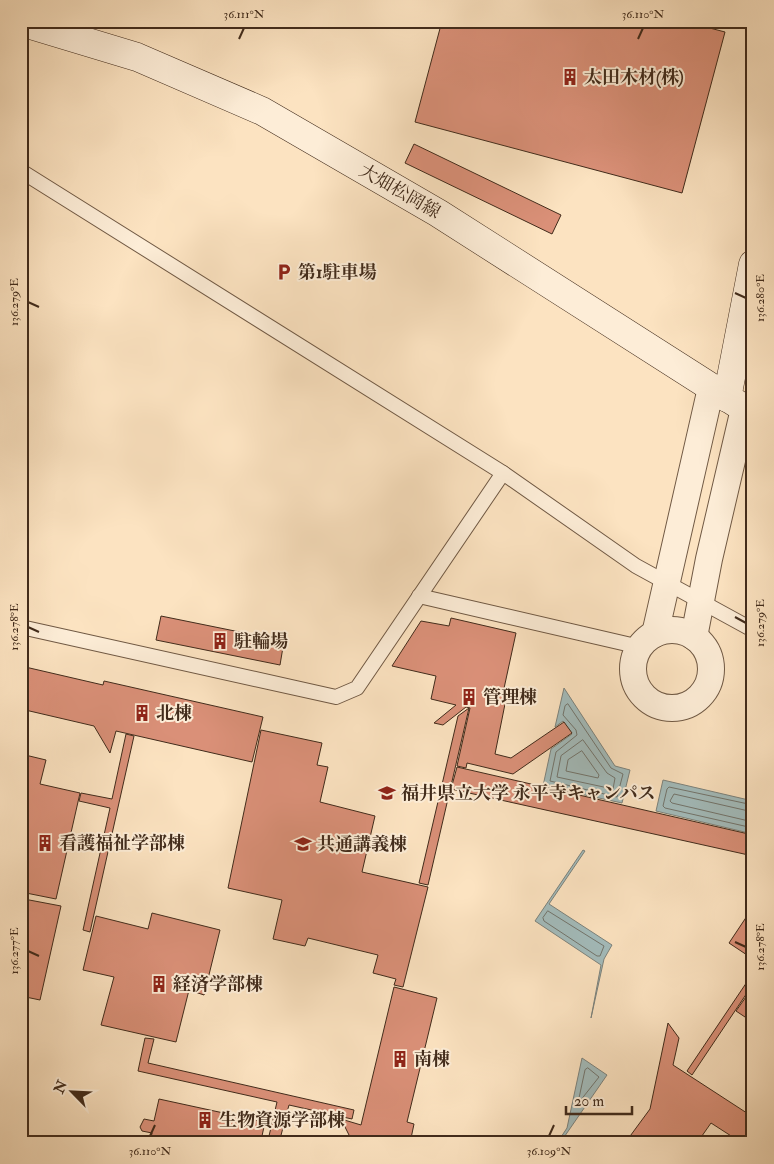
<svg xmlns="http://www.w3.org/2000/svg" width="774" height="1164" font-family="'IM FELL Double Pica','Noto Serif JP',serif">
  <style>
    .water { fill: #a3bcbc; stroke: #7c827c }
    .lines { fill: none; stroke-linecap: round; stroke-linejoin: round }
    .shore { stroke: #72746c; stroke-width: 1 }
    .building { fill: #da9078; stroke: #412b1b }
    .lane-casing { stroke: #705944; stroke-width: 16 }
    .street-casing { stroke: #705944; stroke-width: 28 }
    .secondary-casing { stroke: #412b1b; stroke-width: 29 }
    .lane { stroke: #fdedd7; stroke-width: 14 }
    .street { stroke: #fdedd7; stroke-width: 26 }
    .secondary { stroke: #fdedd7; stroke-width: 28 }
    .ticks { fill: none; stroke: #412b1b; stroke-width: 2 }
    .labels { text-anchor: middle; stroke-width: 4; stroke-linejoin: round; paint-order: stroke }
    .poi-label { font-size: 18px; font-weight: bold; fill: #412b1b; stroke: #fdedd7; text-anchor: start }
    .street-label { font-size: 18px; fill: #412b1b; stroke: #fdedd7 }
    .neatline { fill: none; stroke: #412b1b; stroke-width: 2 }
    .ticks-label { font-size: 12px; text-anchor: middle; fill: #412b1b }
  </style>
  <rect width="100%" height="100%" fill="#fce3c1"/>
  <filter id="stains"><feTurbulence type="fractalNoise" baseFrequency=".004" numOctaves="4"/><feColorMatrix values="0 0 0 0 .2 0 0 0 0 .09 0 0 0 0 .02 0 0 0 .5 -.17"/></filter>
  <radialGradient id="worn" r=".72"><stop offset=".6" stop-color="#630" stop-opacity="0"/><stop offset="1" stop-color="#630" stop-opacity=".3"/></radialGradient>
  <g class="water">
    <polygon points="564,688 615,766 630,770 622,803 543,786 551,749 572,734 563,721 555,727"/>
    <polygon points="663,780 753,801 753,834 656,811"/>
    <polygon points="583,850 585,851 549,904 612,945 604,959 591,1018 601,965 535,921"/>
    <polygon points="582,1058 607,1075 560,1143 557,1143 567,1128"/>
  </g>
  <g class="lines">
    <g class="shore">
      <polygon points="568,704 611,768 623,774 617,797 550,781 556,752 577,735 576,730 563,715 565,706"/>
      <polygon points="583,740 607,773 615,778 613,789 557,777 561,756"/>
      <polygon points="582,751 599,775 598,778 566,771 568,760"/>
      <polyline points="753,805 669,787 667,789 663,806 665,808 753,828"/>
      <polyline points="753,812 674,794 670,801 672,803 753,822"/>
      <polygon points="548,911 604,946 600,956 597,956 544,921 543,918"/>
      <polygon points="588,1068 599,1077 580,1101 579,1098 585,1070"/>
    </g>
  </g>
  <g class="building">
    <polygon points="442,21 683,21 725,32 682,193 415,122"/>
    <polygon points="414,144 561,215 552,234 405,163"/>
    <polygon points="161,616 284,641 280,665 156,640"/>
    <polygon points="451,618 516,633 503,693 507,694 495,754 511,758 564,722 572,733 513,774 467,763 466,768 457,766 470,708 466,707 443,725 434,723 456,705 431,699 436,676 392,666 421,621 449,626"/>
    <polygon points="21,666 103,685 104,681 263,717 252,762 116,731 110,753 94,726 21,709"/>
    <polygon points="469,708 428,885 419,883 458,716"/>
    <polygon points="261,730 322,743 317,765 328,767 320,802 375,816 362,872 428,887 403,987 394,985 396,979 373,973 378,955 308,938 305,946 273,939 282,900 228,888"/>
    <polygon points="126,734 134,736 90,932 83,930 110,808 79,801 81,793 112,799"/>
    <polygon points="21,754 46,760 40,784 80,793 56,899 26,893 24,899 61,906 40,1000 21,996"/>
    <polygon points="457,767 753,835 753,856 451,789"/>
    <polygon points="753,907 753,959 729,943"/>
    <polygon points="152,913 220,930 204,995 189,990 176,1042 101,1025 114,977 83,970 96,916 148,929"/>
    <polygon points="753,973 753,984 692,1075 687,1071"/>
    <polygon points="394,987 437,998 407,1122 414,1124 410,1143 353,1143 341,1119 361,1125"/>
    <polygon points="753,987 753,1018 751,1021 736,1011"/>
    <polygon points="668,1023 679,1038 673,1065 753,1117 753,1143 742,1143 711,1123 697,1143 625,1143 650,1109"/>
    <polygon points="145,1038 154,1039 148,1063 354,1110 352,1119 289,1105 280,1139 269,1136 277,1102 138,1071"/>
    <polygon points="159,1099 265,1122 262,1136 290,1143 150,1143 152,1133 142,1131 140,1127 144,1119 154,1121"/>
  </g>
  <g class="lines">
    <g class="lane-casing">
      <g id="lane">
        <polyline points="21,171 503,473 636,566 753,630"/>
        <polyline points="419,596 640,647"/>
        <polyline points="21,627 336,697 357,688 503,473"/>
      </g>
    </g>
    <g class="street-casing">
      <g id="street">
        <circle cx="672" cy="669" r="39"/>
        <polyline points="655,634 711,388"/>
        <polyline points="694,637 709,559 744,409"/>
      </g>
    </g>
    <g class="secondary-casing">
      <g id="secondary">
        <polyline points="21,22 137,57 262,111 438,213 753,414"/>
        <polyline points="727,398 753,264"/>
      </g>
    </g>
    <use href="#lane" class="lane"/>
    <use href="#street" class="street"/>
    <use href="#secondary" class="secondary"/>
  </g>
  <path class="ticks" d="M239,39L244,28M638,39L643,28M735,293L746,298M28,302L39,307M735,617L746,623M28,627L39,632M735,942L746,947M28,951L39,956M150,1136L155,1125M549,1136L554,1125"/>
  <defs>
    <g id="building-bare" transform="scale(1.35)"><path d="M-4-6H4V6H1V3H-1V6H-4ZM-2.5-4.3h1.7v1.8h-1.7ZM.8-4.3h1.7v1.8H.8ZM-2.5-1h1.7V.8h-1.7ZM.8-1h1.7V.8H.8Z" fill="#8f2418" stroke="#fdedd7" stroke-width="2.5" paint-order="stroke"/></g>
    <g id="parking-bare" transform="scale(1.35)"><path d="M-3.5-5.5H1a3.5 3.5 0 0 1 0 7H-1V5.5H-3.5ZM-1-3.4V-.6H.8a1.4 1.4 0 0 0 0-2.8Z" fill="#8f2418" stroke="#fdedd7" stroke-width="2.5" paint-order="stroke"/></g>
    <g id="university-bare" transform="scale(1.35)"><path d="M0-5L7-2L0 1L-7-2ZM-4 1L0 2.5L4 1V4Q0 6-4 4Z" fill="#8f2418" stroke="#fdedd7" stroke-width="2.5" paint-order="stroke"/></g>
  </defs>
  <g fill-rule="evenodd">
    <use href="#building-bare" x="570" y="77"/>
    <use href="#parking-bare" x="284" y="272"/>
    <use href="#building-bare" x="220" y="641"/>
    <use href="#building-bare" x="469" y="697"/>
    <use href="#building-bare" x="142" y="713"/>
    <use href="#university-bare" x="387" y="793"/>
    <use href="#building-bare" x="45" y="843"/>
    <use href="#university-bare" x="303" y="844"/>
    <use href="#building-bare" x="159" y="984"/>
    <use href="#building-bare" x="400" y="1059"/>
    <use href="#building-bare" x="205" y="1120"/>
  </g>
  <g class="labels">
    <g class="poi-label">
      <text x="584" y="83">太田木材(株)</text>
      <text x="298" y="278">第1駐車場</text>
      <text x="234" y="647">駐輪場</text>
      <text x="483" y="703">管理棟</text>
      <text x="156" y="719">北棟</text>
      <text x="401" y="799">福井県立大学 永平寺キャンパス</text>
      <text x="59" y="849">看護福祉学部棟</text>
      <text x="317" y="850">共通講義棟</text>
      <text x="173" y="990">経済学部棟</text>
      <text x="414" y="1065">南棟</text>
      <text x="219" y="1126">生物資源学部棟</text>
    </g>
    <g class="street-label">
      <text transform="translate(400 191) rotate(30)" y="6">大畑松岡線</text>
    </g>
  </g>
  <rect width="774" height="1164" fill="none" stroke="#fce3c1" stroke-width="55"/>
  <g transform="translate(72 1092) rotate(294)" stroke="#fdedd7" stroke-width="4" paint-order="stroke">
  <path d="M0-4L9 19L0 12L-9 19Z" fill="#412b1b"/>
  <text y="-8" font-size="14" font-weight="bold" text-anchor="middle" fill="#412b1b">N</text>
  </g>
  <path d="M566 1106v8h66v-8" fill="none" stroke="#412b1b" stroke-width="2.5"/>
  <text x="574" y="1106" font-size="15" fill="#412b1b" stroke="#fdedd7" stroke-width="4" paint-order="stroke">20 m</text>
  <rect x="28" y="28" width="718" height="1108" class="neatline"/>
  <g class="ticks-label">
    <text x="244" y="18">36.111°N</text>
    <text x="643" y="18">36.110°N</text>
    <text transform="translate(760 298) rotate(-90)" y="4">136.280°E</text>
    <text transform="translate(14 302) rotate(-90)" y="4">136.279°E</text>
    <text transform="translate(760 623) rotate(-90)" y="4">136.279°E</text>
    <text transform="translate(14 627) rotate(-90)" y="4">136.278°E</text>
    <text transform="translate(760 947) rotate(-90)" y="4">136.278°E</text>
    <text transform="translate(14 951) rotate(-90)" y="4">136.277°E</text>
    <text x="150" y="1155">36.110°N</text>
    <text x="549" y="1155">36.109°N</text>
  </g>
  <rect width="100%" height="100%" filter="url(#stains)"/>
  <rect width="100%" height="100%" fill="url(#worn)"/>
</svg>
